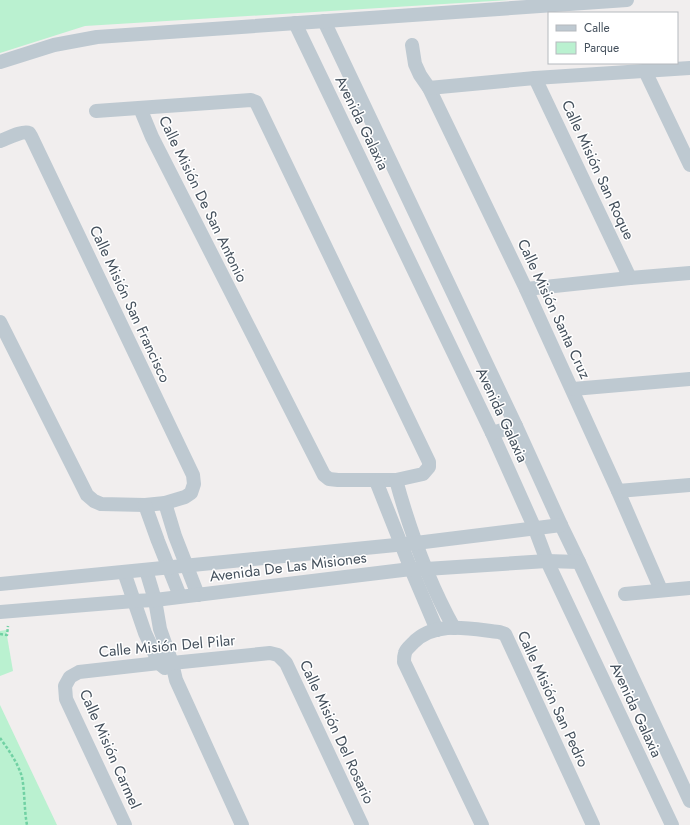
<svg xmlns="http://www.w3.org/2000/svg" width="690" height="825" font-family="Jost,sans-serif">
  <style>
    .green { fill: #baf1d0 }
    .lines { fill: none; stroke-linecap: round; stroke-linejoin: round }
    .path { stroke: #70d1a3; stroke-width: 2.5; stroke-dasharray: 3 2; stroke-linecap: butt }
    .minor { stroke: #bec9d1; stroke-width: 14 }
    .labels { text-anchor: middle; stroke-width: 3; stroke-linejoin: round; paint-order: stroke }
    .street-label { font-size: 15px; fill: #45515d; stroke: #fff }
  </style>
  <rect width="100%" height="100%" fill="#f1eeee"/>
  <g class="green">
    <polygon points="0,0 509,0 85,26 0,53"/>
    <polygon points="6,630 13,671 0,676 0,631"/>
    <polygon points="0,705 57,825 0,825"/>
  </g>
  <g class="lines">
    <g class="path">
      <polyline points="0,634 7,635 8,626"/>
      <path d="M0,738C8,749 18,763 22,777C25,793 24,809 27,825"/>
    </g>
    <g class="minor">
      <polyline points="324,21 516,426 561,525 579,562 690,801"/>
      <polyline points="295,23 492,433 535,529 547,561 672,825"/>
      <polyline points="412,45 415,64 420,75 429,88 526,289 618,491 661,590"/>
      <polyline points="0,62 54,45 97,37 627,0"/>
      <polyline points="645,71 690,165"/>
      <polyline points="535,78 630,278"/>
      <polyline points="429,88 535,78 690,68"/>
      <polyline points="96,111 251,100 256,102 429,462 429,467 423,474 396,480 338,480 329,479 324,475 152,137 140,108"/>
      <path d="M0,141C6,139 23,130 29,133C30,134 30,135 31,136L193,475L194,484L191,493L185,497L165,503L145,505L101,504L94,501L87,495L0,322"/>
      <polyline points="526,289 630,278 690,273"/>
      <polyline points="573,389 690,379"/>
      <polyline points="492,433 516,426"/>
      <path d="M396,480C410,531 428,581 454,628"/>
      <polyline points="376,481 411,569 437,630"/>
      <polyline points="618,491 690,485"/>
      <polyline points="165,503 175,536 198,595"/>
      <polyline points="145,505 158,541 180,596"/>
      <polyline points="146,570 155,600 160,629 172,663 176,680 242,825"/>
      <polyline points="124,572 145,633 159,663 165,668"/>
      <polyline points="0,584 416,543 561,525"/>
      <polyline points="625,594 690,588"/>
      <polyline points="0,612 134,601 155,600 411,569 426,569 547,561 579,562"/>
      <polyline points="125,825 66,699 65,686 70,677 79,672 159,663 172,663 270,653 278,655 286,663 362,825"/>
      <path d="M482,825L404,662C404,659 404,656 405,653C406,649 410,646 413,643C435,620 471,629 499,632L505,634L506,636L593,825"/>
    </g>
  </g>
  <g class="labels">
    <g class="street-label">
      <text transform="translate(362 123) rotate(64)" y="5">Avenida Galaxia</text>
      <text transform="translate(598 170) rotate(65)" y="5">Calle Misión San Roque</text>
      <text transform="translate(203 199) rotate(64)" y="5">Calle Misión De San Antonio</text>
      <text transform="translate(130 304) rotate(65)" y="5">Calle Misión San Francisco</text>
      <text transform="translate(554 309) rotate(65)" y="5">Calle Misión Santa Cruz</text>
      <text transform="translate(502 415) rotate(65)" y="5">Avenida Galaxia</text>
      <text transform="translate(288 567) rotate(-7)" y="5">Avenida De Las Misiones</text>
      <text transform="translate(167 646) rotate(-5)" y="5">Calle Misión Del Pilar</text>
      <text transform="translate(553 699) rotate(65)" y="5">Calle Misión San Pedro</text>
      <text transform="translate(636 710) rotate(65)" y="5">Avenida Galaxia</text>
      <text transform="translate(337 732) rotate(65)" y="5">Calle Misión Del Rosario</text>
      <text transform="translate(110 749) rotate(66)" y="5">Calle Misión Carmel</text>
    </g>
  </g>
  <rect x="548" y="12" width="130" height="52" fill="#ffffff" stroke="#b5b9be"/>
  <rect x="556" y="25" width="20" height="6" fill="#bec9d1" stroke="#b5b9be"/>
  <text x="584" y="32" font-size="12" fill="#45515d">Calle</text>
  <rect x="556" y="42" width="20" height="12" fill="#baf1d0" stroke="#b5b9be"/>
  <text x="584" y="52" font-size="12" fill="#45515d">Parque</text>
</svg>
